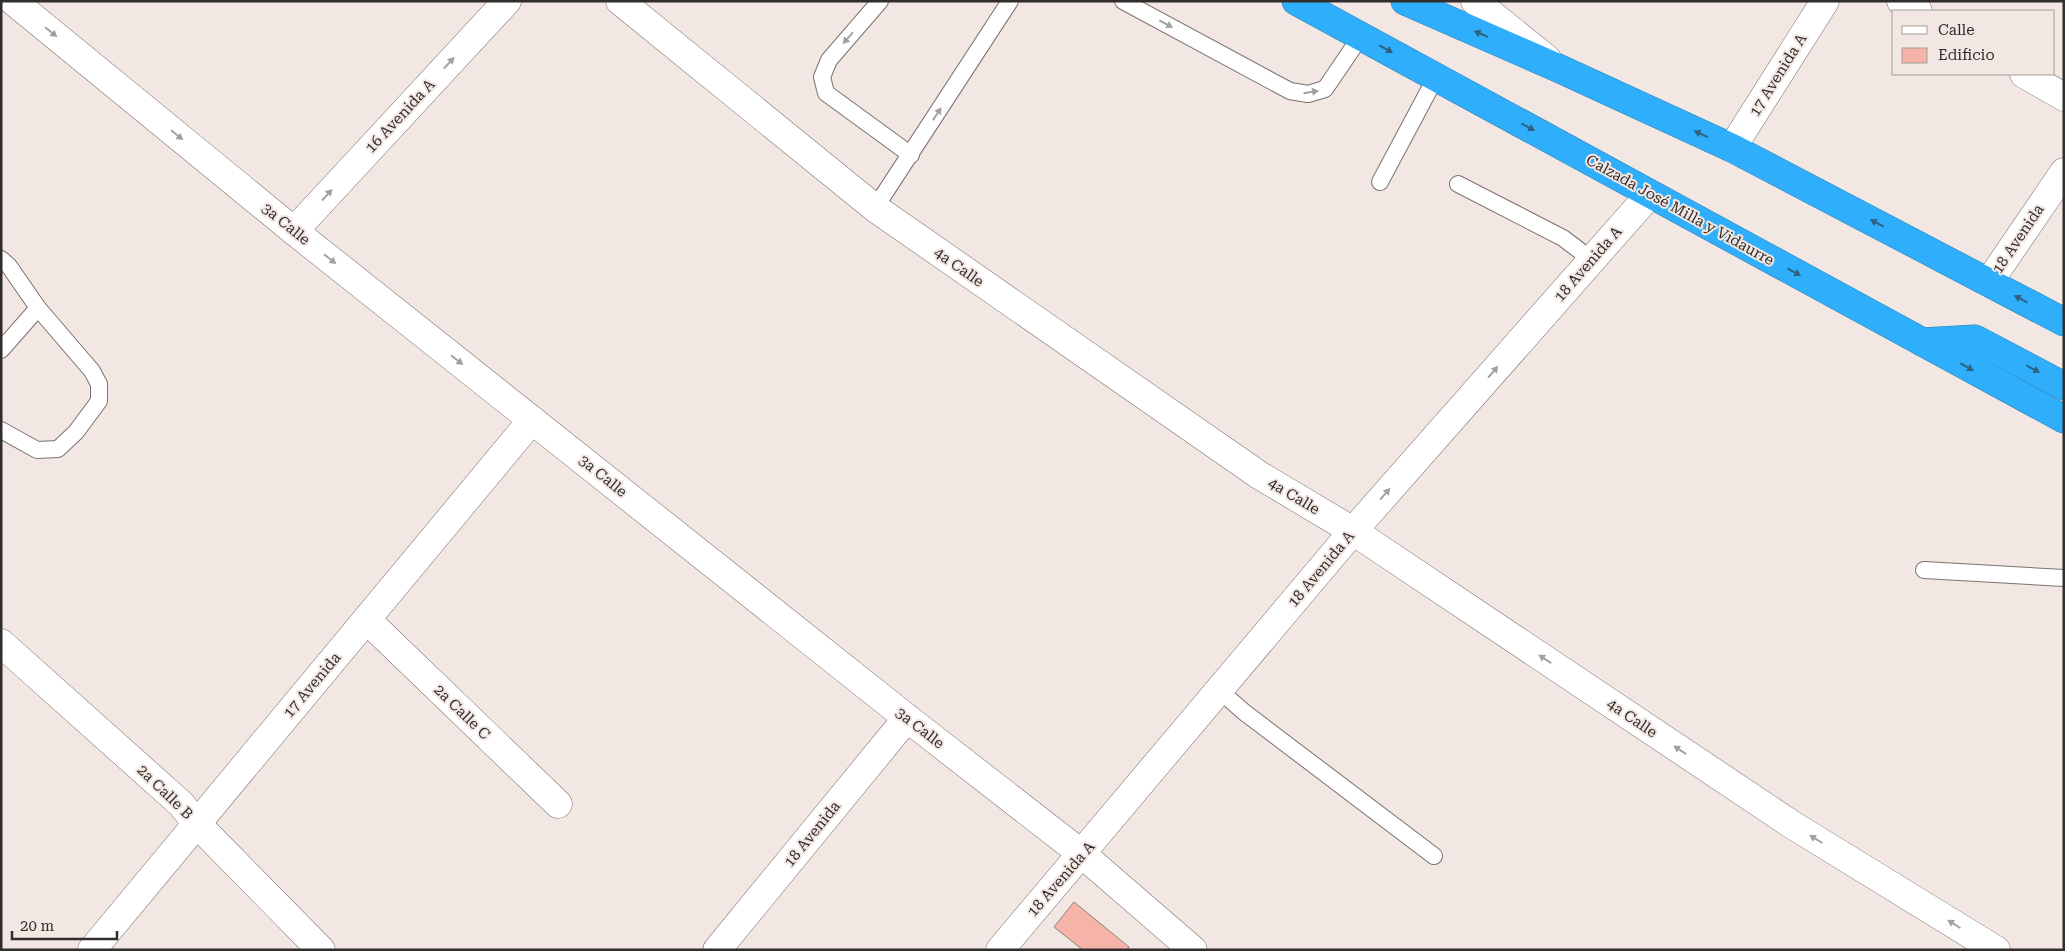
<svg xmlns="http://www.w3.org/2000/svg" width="2065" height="951" font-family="'Roboto Serif',serif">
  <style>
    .building { fill: #f6b3a7; stroke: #897f7d }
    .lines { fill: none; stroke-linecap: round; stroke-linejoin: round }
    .lane-casing { stroke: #7b726e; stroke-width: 18 }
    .street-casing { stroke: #7b726e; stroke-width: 29 }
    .secondary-casing { stroke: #7b726e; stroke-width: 29 }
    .highway-casing { stroke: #2f81b2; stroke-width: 29 }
    .lane { stroke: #fff; stroke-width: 16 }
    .street { stroke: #fff; stroke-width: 28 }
    .secondary { stroke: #fff; stroke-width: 28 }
    .highway { stroke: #2eaefb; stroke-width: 28 }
    .oneway { fill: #a2a0a0 }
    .oneway2 { fill: #30617e }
    .labels { text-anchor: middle; stroke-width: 4; stroke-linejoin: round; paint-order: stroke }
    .street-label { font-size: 15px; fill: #312d2b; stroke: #f2e7e3 }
  </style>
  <rect width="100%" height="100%" fill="#f2e7e3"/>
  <polygon class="building" points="1074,902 1129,947 1127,950 1083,950 1054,927"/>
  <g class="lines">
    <g class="lane-casing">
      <g id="lane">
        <polyline points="880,1 829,60 822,77 826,93 911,155"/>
        <polyline points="1123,1 1290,91 1308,94 1325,89 1361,36"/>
        <polyline points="1380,182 1436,77"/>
        <polyline points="1458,184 1563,238 1592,260"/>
        <polyline points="875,208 1010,1"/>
        <polyline points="1,259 9,266 38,308 92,371 99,384 99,401 76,432 58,449 37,450 1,430"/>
        <polyline points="1,350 38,308"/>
        <polyline points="1924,570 2064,578"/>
        <polyline points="1219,690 1244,712 1434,856"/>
      </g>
    </g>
    <g class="street-casing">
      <g id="street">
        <polyline points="13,1 294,231 907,718 1082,854 1193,950"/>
        <polyline points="620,1 875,208 1259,475 1353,531 1791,824 1996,950"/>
        <polyline points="1901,1 1918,11"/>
        <polyline points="2024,74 2064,97"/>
        <polyline points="1732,148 1825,1"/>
        <polyline points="294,231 507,1"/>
        <polyline points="1989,282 2064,172"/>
        <polyline points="367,620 558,804"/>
        <polyline points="1,643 181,804 197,824 321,950"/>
        <polyline points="92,950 532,420"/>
        <polyline points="717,950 907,718"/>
        <polyline points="1000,950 1353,531 1650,194"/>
      </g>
    </g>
    <g class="secondary-casing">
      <polyline id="secondary" points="1475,1 1547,59"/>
    </g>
    <g class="highway-casing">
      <g id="highway">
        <polyline points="1296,1 2064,419"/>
        <polyline points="1405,1 1558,68 1732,148 2064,322"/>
        <polyline points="1922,342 1975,339 2064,386"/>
      </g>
    </g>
    <use href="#lane" class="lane"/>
    <use href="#street" class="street"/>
    <use href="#secondary" class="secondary"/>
    <use href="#highway" class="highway"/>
  </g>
  <defs><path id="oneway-solid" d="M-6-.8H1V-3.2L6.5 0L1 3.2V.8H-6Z" transform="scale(1.25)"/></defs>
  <g class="oneway">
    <use href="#oneway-solid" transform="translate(1166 24) rotate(28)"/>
    <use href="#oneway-solid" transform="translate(51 32) rotate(39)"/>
    <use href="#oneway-solid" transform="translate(848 38) rotate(131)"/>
    <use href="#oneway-solid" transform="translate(449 63) rotate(-47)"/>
    <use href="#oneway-solid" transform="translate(1311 92) rotate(-9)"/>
    <use href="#oneway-solid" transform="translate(937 114) rotate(-57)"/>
    <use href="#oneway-solid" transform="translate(177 135) rotate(39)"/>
    <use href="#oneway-solid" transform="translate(327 195) rotate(-47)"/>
    <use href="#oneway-solid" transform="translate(330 259) rotate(38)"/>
    <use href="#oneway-solid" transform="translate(457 360) rotate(38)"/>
    <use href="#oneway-solid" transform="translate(1493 372) rotate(-49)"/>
    <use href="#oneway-solid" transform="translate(1385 494) rotate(-49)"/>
    <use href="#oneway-solid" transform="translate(1545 659) rotate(-146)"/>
    <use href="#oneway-solid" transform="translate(1680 750) rotate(-146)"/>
    <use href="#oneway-solid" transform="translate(1816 839) rotate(-148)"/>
    <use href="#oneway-solid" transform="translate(1954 924) rotate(-148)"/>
  </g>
  <g class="oneway2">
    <use href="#oneway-solid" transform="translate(1481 34) rotate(-157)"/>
    <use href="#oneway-solid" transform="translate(1386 49) rotate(29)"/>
    <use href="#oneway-solid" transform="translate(1528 127) rotate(29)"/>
    <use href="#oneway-solid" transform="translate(1701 134) rotate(-155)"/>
    <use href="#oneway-solid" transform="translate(1877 223) rotate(-152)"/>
    <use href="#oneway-solid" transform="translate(1794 272) rotate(29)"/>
    <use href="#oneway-solid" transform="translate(2021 299) rotate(-152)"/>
    <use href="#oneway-solid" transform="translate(1967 367) rotate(29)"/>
    <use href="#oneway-solid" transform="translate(2033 369) rotate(28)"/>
  </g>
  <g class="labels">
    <g class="street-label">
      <text transform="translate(1778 75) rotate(-58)" y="5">17 Avenida A</text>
      <text transform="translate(400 116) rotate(-47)" y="5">16 Avenida A</text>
      <text transform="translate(1680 210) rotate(29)" y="5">Calzada José Milla y Vidaurre</text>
      <text transform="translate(286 224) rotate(39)" y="5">3a Calle</text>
      <text transform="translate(2018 239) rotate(-56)" y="5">18 Avenida</text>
      <text transform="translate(1588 264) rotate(-49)" y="5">18 Avenida A</text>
      <text transform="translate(959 267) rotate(35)" y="5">4a Calle</text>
      <text transform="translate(603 476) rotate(39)" y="5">3a Calle</text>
      <text transform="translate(1294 496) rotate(31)" y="5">4a Calle</text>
      <text transform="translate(1321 569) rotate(-50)" y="5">18 Avenida A</text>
      <text transform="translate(312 685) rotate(-50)" y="5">17 Avenida</text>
      <text transform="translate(462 712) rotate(44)" y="5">2a Calle C</text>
      <text transform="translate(1632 718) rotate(34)" y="5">4a Calle</text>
      <text transform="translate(920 728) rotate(38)" y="5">3a Calle</text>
      <text transform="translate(165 792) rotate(44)" y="5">2a Calle B</text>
      <text transform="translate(812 834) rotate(-51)" y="5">18 Avenida</text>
      <text transform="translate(1061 879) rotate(-49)" y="5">18 Avenida A</text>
    </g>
  </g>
  <rect width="2065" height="951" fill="none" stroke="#312d2b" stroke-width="5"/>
  <rect x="1892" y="10" width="162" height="65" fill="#f2e7e3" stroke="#a59d99"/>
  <rect x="1902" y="26" width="25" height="8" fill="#ffffff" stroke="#a59d99"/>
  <text x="1938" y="35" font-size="15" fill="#312d2b">Calle</text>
  <rect x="1902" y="48" width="25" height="15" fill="#f6b3a7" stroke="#a59d99"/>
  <text x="1938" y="60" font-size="15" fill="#312d2b">Edificio</text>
  <path d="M12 931v8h105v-8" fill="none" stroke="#312d2b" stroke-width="2.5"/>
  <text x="20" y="931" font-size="15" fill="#312d2b" stroke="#f2e7e3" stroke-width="4" paint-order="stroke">20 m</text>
</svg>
